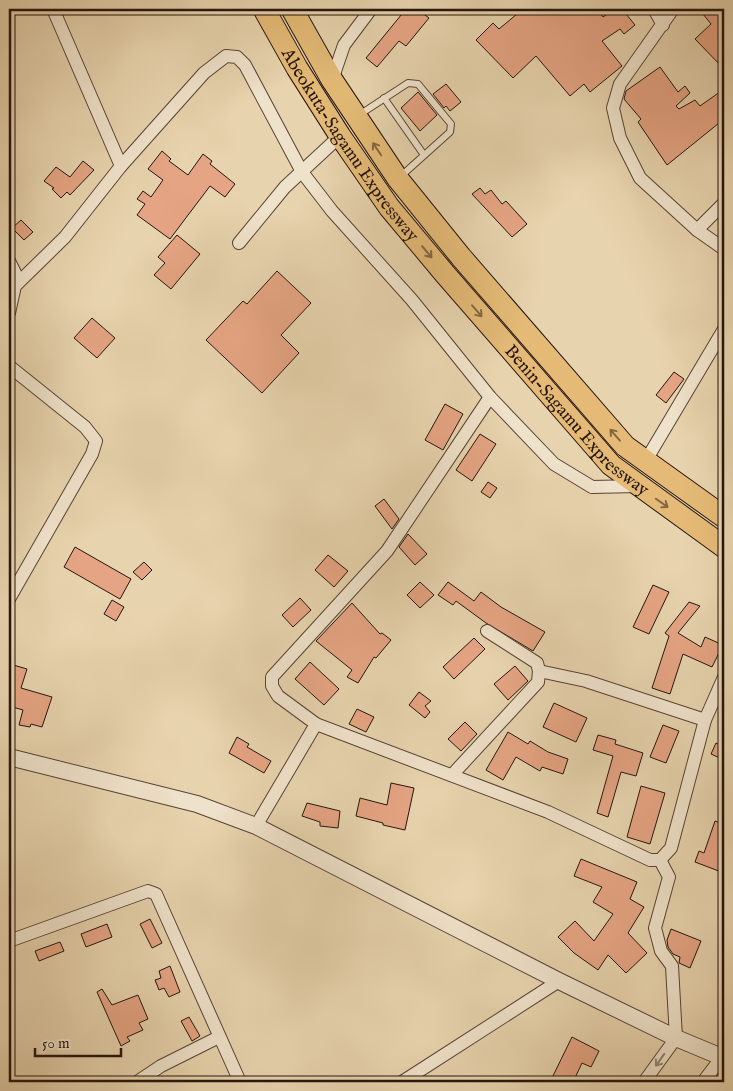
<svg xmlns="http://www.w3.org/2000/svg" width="733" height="1091" font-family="'IM FELL English',serif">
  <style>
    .building { fill: #e5a483; stroke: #25150e }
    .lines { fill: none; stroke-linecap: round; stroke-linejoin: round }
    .service-casing { stroke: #564436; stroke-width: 8 }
    .minor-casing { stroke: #564436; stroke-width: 14 }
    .tertiary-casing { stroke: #564436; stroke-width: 18 }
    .trunk-casing { stroke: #25150e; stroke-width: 23 }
    .service { stroke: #efe2ca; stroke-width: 6 }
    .minor { stroke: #efe2ca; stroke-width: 12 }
    .tertiary { stroke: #efe2ca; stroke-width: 16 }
    .trunk { stroke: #e4ba76; stroke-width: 21 }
    .oneway { stroke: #846842 }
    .oneway2 { stroke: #948675 }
    .labels { text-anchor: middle; stroke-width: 5; stroke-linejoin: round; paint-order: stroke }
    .street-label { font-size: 18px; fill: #25150e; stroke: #efe2ca }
  </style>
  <rect width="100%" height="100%" fill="#e7d3ad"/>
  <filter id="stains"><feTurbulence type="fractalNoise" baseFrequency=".004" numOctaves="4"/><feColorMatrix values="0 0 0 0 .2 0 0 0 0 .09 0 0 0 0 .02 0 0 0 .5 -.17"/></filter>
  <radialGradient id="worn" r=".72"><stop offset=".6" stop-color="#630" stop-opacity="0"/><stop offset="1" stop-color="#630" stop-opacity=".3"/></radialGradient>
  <g class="building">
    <polygon points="406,9 417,9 429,18 406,46 399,41 377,67 366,58"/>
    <polygon points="523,9 598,9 603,17 614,9 622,9 635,25 624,34 620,29 602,41 622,66 590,92 584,84 570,96 536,56 513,78 476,40 493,23 499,29"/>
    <polygon points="699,9 724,9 724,69 695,39 711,24"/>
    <polygon points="660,67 678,92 685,86 690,93 676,106 679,109 695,100 700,106 724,89 724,119 667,165 638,122 641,119 624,99 626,91"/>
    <polygon points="446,84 461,102 450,111 446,106 444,108 433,94"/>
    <polygon points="418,92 437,115 420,131 401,108"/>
    <polygon points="162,151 171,159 169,161 188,175 203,154 212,161 210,164 235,184 225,197 210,186 170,239 137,215 145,204 137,199 143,191 151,197 163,180 148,169"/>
    <polygon points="83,161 94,170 70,195 67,192 61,198 52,189 54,188 44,181 56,167 70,177"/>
    <polygon points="480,188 485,194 491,190 502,204 506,201 527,224 512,237 472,194"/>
    <polygon points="21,220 33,232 24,240 12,228"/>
    <polygon points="177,235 200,254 171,289 154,275 165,263 158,257"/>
    <polygon points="277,271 311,303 281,335 299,353 262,393 206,340 243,301 247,304"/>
    <polygon points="92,318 115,338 97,358 74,338"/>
    <polygon points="674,372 684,379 666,403 656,395"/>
    <polygon points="445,404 463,414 443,450 425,440"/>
    <polygon points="480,434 496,444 472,481 456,470"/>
    <polygon points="488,482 497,488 490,498 481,492"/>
    <polygon points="384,499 399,519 392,529 375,506"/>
    <polygon points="408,534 427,554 415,565 399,547"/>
    <polygon points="75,547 131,579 120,599 64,567"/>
    <polygon points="328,555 348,571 334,587 315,570"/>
    <polygon points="144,562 152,570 142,580 133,572"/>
    <polygon points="420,582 434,595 420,608 407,595"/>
    <polygon points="448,582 474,601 481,592 501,607 545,632 533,651 486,623 456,601 453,605 438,595"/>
    <polygon points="653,585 669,592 649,634 633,627"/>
    <polygon points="300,598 311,610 293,627 282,615"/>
    <polygon points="112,600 124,607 116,621 104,614"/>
    <polygon points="689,602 700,606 678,633 701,647 705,637 723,645 712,667 683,654 670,694 652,688 669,636 665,633"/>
    <polygon points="352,603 380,634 382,633 391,640 376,658 374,657 358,683 347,677 352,670 316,641"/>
    <polygon points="474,638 485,649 454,679 443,667"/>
    <polygon points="310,662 339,689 324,705 295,679"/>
    <polygon points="10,664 27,669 21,688 52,697 42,727 31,724 30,727 19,725 23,710 9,706"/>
    <polygon points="515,666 528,681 508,700 494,684"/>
    <polygon points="419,692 431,701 425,706 430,712 425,718 409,705"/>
    <polygon points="554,703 587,718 576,742 543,727"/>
    <polygon points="357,709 374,717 366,732 349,724"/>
    <polygon points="465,722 477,734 461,751 448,739"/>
    <polygon points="663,725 679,731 666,763 650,757"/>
    <polygon points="508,732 528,744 530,741 548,752 568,759 563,774 542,767 540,771 516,757 503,780 486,770"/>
    <polygon points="598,735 616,740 615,744 643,753 636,776 621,772 608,817 597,813 613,756 593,750"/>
    <polygon points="237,737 249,744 247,747 271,761 264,773 229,753"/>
    <polygon points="716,743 724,747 724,760 711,754"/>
    <polygon points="391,783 414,788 405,830 383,825 383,823 356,816 360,798 387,805"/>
    <polygon points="641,786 665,793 650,844 627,837"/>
    <polygon points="307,803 340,811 338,828 320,826 320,822 302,816"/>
    <polygon points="715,821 724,824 724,873 695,862 699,851 704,853"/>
    <polygon points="581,859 637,882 630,899 644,907 628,933 647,953 626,973 608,955 598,970 574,953 558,937 575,921 594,941 613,914 593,902 602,887 574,876"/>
    <polygon points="150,919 162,943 152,948 140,924"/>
    <polygon points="107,924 112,937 86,947 81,934"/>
    <polygon points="671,929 701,941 690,968 679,963 680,957 673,954 668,947 667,940"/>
    <polygon points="60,942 64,951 39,961 35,951"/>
    <polygon points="170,966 180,992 169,997 164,988 159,990 155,980 161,978 159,971"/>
    <polygon points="102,989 112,1005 138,995 148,1019 139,1023 143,1030 127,1037 130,1041 121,1046 97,992"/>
    <polygon points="189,1017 200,1036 192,1041 181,1021"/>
    <polygon points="572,1037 599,1051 591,1067 582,1063 573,1082 550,1082"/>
  </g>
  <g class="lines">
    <g class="service-casing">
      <g id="service">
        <polyline points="384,98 424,155"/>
        <polyline points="359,115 408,83 418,84 451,124 450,132 401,176"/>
      </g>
    </g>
    <g class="minor-casing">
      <g id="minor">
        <polyline points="53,9 121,166"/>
        <polyline points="654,9 663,25"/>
        <polyline points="673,9 620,84 613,108 620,138 640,178 697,230 724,249"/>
        <polyline points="332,80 344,45 371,9"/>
        <polyline points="697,230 724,203"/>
        <polyline points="239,243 285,187 340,136"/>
        <polyline points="9,261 19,281"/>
        <polyline points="9,313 15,286 65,237 121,166 204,73 226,56 237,57 245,65 302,172 332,211 412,300 490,397 554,464 592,487 639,486"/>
        <polyline points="9,366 85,427 96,441 92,454 9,599"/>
        <polyline points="490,397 387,551 272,677 272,686 278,696 316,724 548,812 650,860 660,860 671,848 705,720 724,677"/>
        <polyline points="645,462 724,329"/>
        <polyline points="539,671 586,681 705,720"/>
        <polyline points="452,775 538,682 539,671 537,663 487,631"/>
        <polyline points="256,826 316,724"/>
        <polyline points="9,941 148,891 156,894 240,1082"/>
        <polyline points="137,1082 161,1066 219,1037"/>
        <polyline points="402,1082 559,981"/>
        <polyline points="644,1082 676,1038 672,966 661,951 655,928 669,877 660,860"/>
        <polyline points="703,1082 722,1057"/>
      </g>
    </g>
    <g class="tertiary-casing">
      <polyline id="tertiary" points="9,757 197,804 256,826 559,981 676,1038 724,1058"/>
    </g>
    <g class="trunk-casing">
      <g id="trunk">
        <path id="s1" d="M264,9L297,68L340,136L389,207L445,274L611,465L724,547"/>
        <polyline points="292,9 332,80 398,179 461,257 625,446 724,517"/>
      </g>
    </g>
    <use href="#service" class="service"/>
    <use href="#minor" class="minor"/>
    <use href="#tertiary" class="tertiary"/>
    <use href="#trunk" class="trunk"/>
  </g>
  <defs><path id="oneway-shaft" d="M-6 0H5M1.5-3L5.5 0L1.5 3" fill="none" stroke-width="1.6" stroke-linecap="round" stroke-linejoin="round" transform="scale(1.25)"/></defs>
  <g class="oneway">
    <use href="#oneway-shaft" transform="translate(377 149) rotate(-124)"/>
    <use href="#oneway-shaft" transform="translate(427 252) rotate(50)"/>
    <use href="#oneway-shaft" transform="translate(477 311) rotate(49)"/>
    <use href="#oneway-shaft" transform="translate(615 435) rotate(-131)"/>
    <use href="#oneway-shaft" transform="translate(662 503) rotate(35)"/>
  </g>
  <use class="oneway2" href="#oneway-shaft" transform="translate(660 1060) rotate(125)"/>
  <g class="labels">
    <g class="street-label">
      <text dy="6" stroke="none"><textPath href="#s1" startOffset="161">Abeokuta-Sagamu Expressway</textPath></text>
      <text dy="6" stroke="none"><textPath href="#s1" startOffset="519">Benin-Sagamu Expressway</textPath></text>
    </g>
  </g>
  <rect width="733" height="1091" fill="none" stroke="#e7d3ad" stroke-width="30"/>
  <rect x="10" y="10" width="713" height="1071" fill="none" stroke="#25150e" stroke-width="2.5"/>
  <rect x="15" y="15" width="703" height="1061" fill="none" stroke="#25150e"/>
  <path d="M35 1048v8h86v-8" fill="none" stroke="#25150e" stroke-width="2.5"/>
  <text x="42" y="1048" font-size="15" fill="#25150e" stroke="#efe2ca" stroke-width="4" paint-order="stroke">50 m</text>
  <rect width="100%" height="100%" filter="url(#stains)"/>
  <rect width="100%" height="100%" fill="url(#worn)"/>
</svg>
